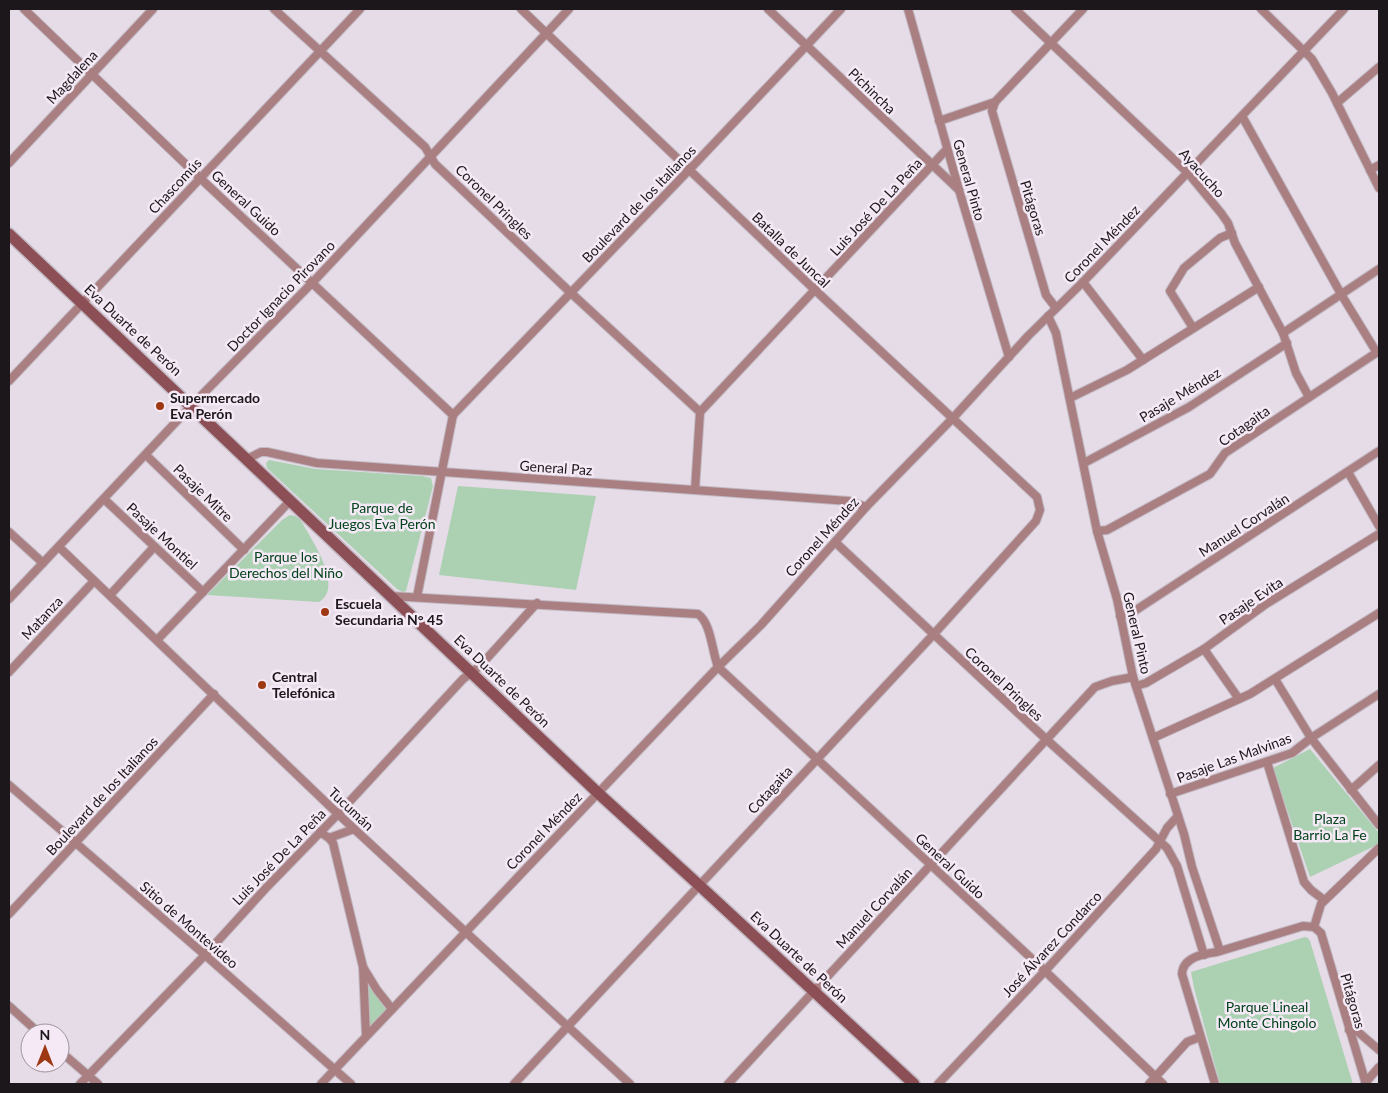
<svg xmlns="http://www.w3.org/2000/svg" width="1388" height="1093" font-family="Lato,sans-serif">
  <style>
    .green { fill: #acd1b2 }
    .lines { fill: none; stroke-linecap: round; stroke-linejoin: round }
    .minor-casing { stroke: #c1b9c3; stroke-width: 10 }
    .secondary-casing { stroke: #c1b9c3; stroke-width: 14 }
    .minor { stroke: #aa7f82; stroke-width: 8 }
    .secondary { stroke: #8d4f56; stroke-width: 11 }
    .poi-dot { fill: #9e3812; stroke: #f4e9f5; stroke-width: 2 }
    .labels { text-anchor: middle; stroke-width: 5; stroke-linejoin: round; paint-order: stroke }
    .street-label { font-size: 14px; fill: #1b171b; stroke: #f4e9f5 }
    .poi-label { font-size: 14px; font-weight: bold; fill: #1b171b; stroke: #f4e9f5; text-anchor: start }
    .park-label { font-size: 14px; fill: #02421a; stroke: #f4e9f5 }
  </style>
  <rect width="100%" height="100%" fill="#e6dce8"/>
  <g class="green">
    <polygon points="269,460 316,469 422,476 431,478 433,486 406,591 403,592 397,589 267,468 266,463"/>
    <polygon points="458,486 596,496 576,590 439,575"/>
    <path d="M290,515L295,516L300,519C310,537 345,587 319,602L207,595L282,520Z"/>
    <polygon points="1310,749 1379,833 1379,844 1310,877 1273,768"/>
    <polygon points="1305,937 1308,938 1310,941 1353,1084 1220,1084 1194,988 1191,972"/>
    <polygon points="368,985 388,1009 370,1027 367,989"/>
  </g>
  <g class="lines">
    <g class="minor-casing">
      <g id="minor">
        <polyline points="24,9 200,178 453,415"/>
        <polyline points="274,9 425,147 435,164 571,293 700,412"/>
        <polyline points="768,9 959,190"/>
        <polyline points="908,9 959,190 1009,357"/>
        <polyline points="1015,9 1188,173 1221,213 1228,223 1235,243 1283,333 1296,373 1309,397"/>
        <polyline points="1261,9 1312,59 1332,93 1379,188"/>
        <polyline points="1337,103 1379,67"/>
        <polyline points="1242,116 1341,294 1377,353"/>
        <polyline points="939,121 995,102"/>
        <polyline points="9,163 153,9"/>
        <polyline points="1370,170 1379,165"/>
        <polyline points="1083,282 1143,360"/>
        <polyline points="1056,308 1046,295 992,111 995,102 1083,9"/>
        <polyline points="1048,316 1056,333 1097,531 1117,599 1133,677 1184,834 1192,867 1220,951"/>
        <polyline points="1193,328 1170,291 1184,268 1220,238 1232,233"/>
        <polyline points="1283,333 1379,269"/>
        <polyline points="9,381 360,9"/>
        <polyline points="1070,398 1127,370 1259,287"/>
        <polyline points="700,412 947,149"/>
        <polyline points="453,415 690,169 841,9"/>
        <polyline points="146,455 244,550"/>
        <polyline points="247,459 261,452 267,452 317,463 849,501 866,507"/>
        <polyline points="1084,463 1189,407 1287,343"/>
        <polyline points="1348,472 1379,526"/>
        <polyline points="695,490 700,412"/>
        <polyline points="104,499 203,592"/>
        <polyline points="1097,531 1107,530 1210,474 1225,453 1379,351"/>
        <polyline points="9,532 43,563"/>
        <polyline points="835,542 1047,740 1167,848 1177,866 1204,955"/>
        <polyline points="59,547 338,814 630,1084"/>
        <polyline points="110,595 154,547"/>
        <path d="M390,596L698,614C711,623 712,651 718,667L1045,971L1163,1084"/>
        <polyline points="417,597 453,415"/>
        <polyline points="9,599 191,406 313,282 569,9"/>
        <polyline points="1120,616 1133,612 1379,451"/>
        <polyline points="157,640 290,501"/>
        <polyline points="1204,649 1239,699"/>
        <polyline points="9,672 94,581"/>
        <polyline points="1275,679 1311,738 1379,825"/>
        <polyline points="1136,686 1146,683 1204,649 1266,604 1379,534"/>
        <polyline points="1153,738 1250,694 1379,613"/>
        <polyline points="1267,762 1304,882 1311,890 1324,900"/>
        <polyline points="9,785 205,955 351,1084"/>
        <polyline points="1351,790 1379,765"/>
        <polyline points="1170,794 1292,753 1311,738 1379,694"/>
        <polyline points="320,832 329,838 333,843 363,967"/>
        <polyline points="329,838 354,829"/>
        <polyline points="9,914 214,694"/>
        <polyline points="1314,927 1321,933 1366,1084"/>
        <polyline points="1314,927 1321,904 1379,848"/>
        <polyline points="9,1006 39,1033"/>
        <polyline points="1349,1030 1357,1031 1379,1050"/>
        <polyline points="366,1035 363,967 377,990 392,1009"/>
        <polyline points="60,1051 98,1084"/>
        <polyline points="1365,1083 1379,1067"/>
        <polyline points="80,1084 205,955 266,888 338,814 463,679 480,666 537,603"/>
        <polyline points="321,1084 718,667 761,625 866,507 952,419 1028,336 1083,282 1344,9"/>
        <polyline points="514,1084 933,635 1036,521 1040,510 1037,497 815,290 521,9"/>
        <polyline points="728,1084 1095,687 1112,681 1133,677"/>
        <polyline points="938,1084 1045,971 1156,849 1167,828 1178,816"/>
        <polyline points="1149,1084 1187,1042 1200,1037"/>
        <path d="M1215,1084L1182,974C1183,957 1203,954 1217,952L1303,926L1314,927"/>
      </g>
    </g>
    <g class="secondary-casing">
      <polyline id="secondary" points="9,234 598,793 700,886 914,1084"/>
    </g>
    <use href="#minor" class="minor"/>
    <use href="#secondary" class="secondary"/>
  </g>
  <g class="poi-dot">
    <circle cx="160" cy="406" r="5"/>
    <circle cx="325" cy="612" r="5"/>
    <circle cx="262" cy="685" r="5"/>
  </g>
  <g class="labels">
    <g class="street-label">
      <text transform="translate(72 77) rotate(-47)" y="5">Magdalena</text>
      <text transform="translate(872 91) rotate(44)" y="5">Pichincha</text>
      <text transform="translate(1202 173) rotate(48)" y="5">Ayacucho</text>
      <text transform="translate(969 180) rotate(74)" y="5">General Pinto</text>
      <text transform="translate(175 186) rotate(-47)" y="5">Chascomús</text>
      <text transform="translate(494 202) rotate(44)" y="5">Coronel Pringles</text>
      <text transform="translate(246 203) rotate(43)" y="5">General Guido</text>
      <text transform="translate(639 204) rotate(-46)" y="5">Boulevard de los Italianos</text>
      <text transform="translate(876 207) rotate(-47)" y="5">Luis José De La Peña</text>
      <text transform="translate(1033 208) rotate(73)" y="5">Pitágoras</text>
      <text transform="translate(1102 244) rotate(-46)" y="5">Coronel Méndez</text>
      <text transform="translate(791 250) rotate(44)" y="5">Batalla de Juncal</text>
      <text transform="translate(281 296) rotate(-46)" y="5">Doctor Ignacio Pirovano</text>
      <text transform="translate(133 330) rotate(43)" y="5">Eva Duarte de Perón</text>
      <text transform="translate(1180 395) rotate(-31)" y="5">Pasaje Méndez</text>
      <text transform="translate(1244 426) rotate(-35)" y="5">Cotagaita</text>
      <text transform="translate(556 468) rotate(4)" y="5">General Paz</text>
      <text transform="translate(203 493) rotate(44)" y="5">Pasaje Mitre</text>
      <text transform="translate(1244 525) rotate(-33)" y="5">Manuel Corvalán</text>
      <text transform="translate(162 536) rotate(43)" y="5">Pasaje Montiel</text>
      <text transform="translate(822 537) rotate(-48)" y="5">Coronel Méndez</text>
      <text transform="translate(1251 601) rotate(-34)" y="5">Pasaje Evita</text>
      <text transform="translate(42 618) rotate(-47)" y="5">Matanza</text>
      <text transform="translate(1137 633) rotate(77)" y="5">General Pinto</text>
      <text transform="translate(502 681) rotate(44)" y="5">Eva Duarte de Perón</text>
      <text transform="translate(1004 684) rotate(43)" y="5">Coronel Pringles</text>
      <text transform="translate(1234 758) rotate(-20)" y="5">Pasaje Las Malvinas</text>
      <text transform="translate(770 790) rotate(-48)" y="5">Cotagaita</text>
      <text transform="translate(102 796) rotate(-47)" y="5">Boulevard de los Italianos</text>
      <text transform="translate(351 809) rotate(43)" y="5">Tucumán</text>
      <text transform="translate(544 831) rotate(-46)" y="5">Coronel Méndez</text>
      <text transform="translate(279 857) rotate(-46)" y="5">Luis José De La Peña</text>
      <text transform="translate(950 866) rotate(43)" y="5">General Guido</text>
      <text transform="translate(874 908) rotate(-47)" y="5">Manuel Corvalán</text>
      <text transform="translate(189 925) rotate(41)" y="5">Sitio de Montevideo</text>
      <text transform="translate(1052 944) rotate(-47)" y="5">José Álvarez Condarco</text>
      <text transform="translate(799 957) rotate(43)" y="5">Eva Duarte de Perón</text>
      <text transform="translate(1353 1001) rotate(74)" y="5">Pitágoras</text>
    </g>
    <g class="poi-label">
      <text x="170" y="403">Supermercado<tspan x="170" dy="16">Eva Perón</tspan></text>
      <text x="335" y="609">Escuela<tspan x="335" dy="16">Secundaria N° 45</tspan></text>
      <text x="272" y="682">Central<tspan x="272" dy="16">Telefónica</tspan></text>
    </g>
    <g class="park-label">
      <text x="382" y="513">Parque de<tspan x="382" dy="16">Juegos Eva Perón</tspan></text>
      <text x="286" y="562">Parque los<tspan x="286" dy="16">Derechos del Niño</tspan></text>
      <text x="1330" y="824">Plaza<tspan x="1330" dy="16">Barrio La Fe</tspan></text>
      <text x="1267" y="1012">Parque Lineal<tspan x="1267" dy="16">Monte Chingolo</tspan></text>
    </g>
  </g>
  <rect width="1388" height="1093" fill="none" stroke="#1b171b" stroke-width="20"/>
  <g transform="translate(45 1048)"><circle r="24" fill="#f4e9f5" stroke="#9d959e"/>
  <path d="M0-4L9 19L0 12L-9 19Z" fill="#9e3812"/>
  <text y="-8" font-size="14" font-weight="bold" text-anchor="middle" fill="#1b171b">N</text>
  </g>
</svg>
